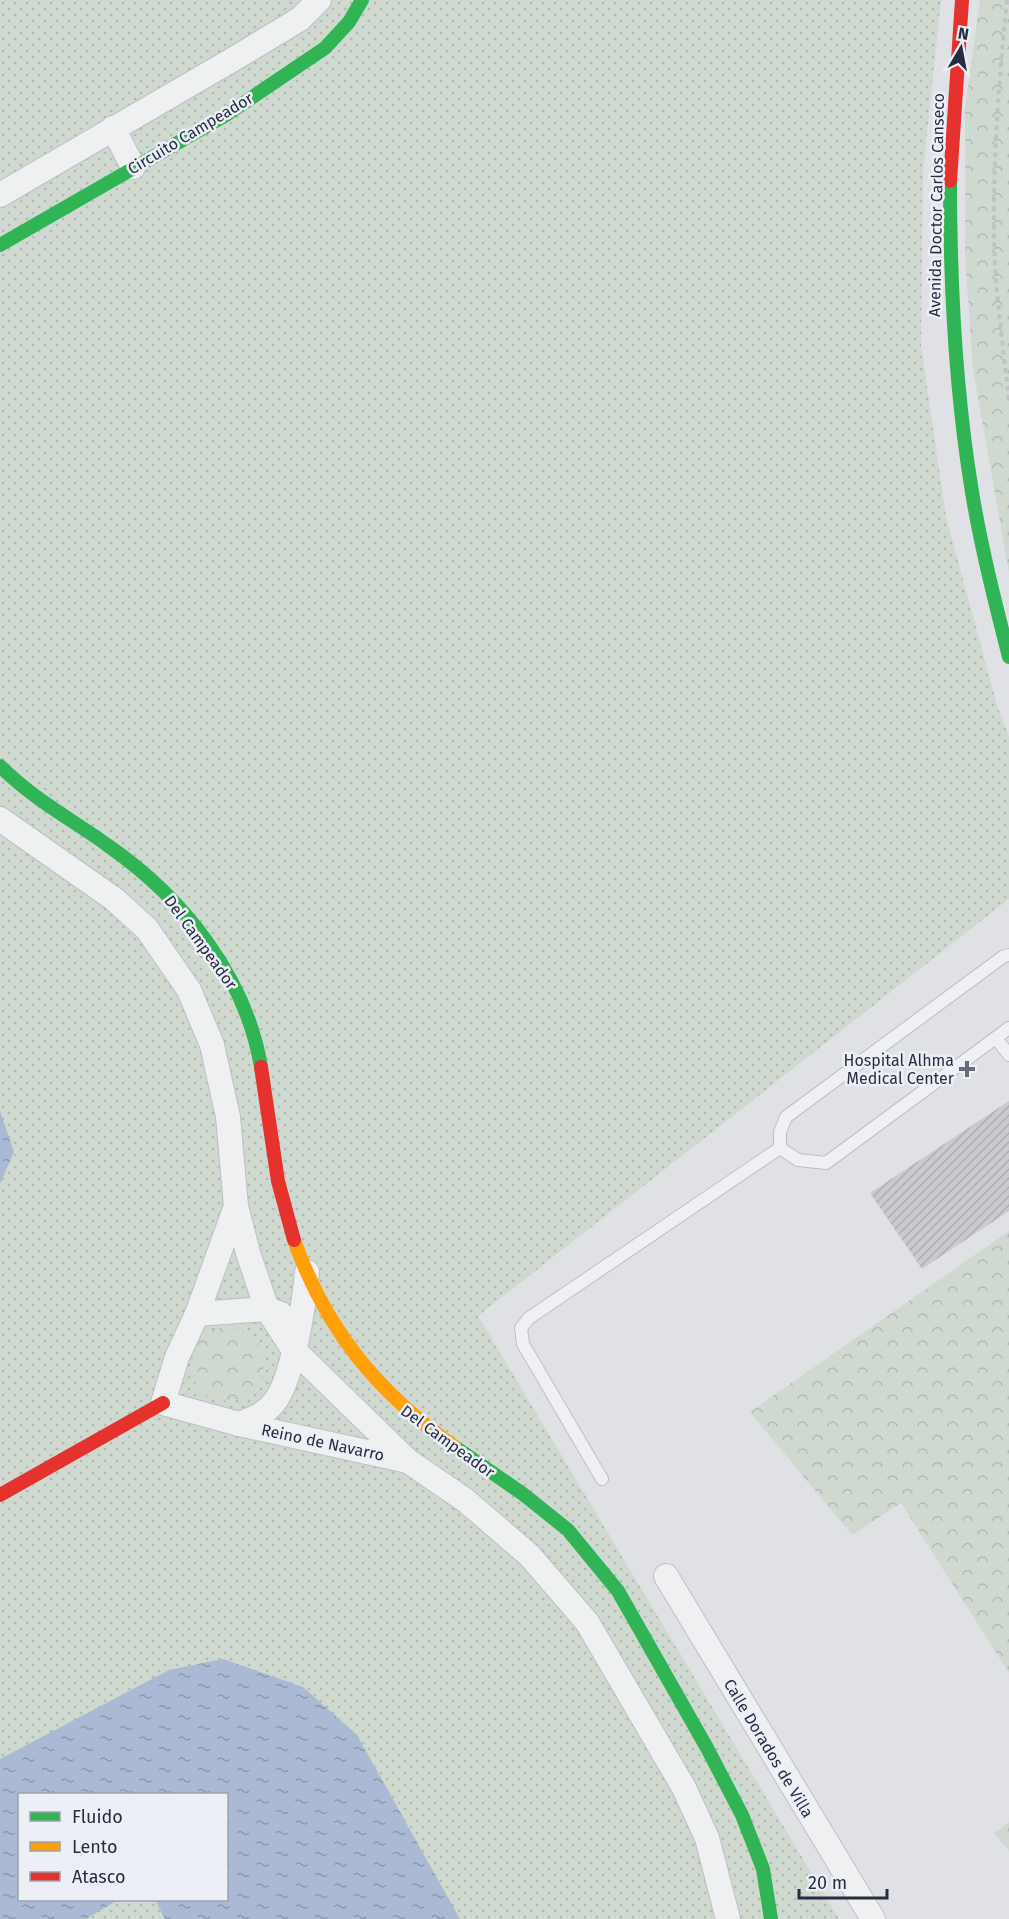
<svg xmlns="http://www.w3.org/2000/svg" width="1009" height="1919" font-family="'Fira Sans',sans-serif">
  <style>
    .grass { fill: url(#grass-dots); fill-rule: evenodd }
    .park { fill: url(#park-crowns) }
    .water { fill: url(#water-ripples) }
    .building { fill: url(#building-hatch) }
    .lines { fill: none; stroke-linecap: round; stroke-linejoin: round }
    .lane-casing { stroke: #bebfc3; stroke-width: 14 }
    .street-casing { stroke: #bebfc3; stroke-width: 26 }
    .path { stroke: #c1c2c7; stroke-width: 4; stroke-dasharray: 4.5 4.5; stroke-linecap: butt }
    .lane { stroke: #eff0f2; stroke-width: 12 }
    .street { stroke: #eff0f2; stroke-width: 24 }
    .fast { stroke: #30b455; stroke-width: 14 }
    .slow { stroke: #ff9f0a; stroke-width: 14 }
    .jam { stroke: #e5322d; stroke-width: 14 }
    .poi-dot { fill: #666c7a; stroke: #ecf0f6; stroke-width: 2 }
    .labels { text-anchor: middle; stroke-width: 5; stroke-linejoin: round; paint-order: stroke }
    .street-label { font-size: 16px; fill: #252d40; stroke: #ecf0f6 }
    .poi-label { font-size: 16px; fill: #252d40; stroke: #ecf0f6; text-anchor: end }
  </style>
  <defs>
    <pattern id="grass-dots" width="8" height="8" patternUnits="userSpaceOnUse" patternTransform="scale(1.5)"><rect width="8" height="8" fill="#cfd9cf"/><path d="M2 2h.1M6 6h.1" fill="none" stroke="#b2bbb3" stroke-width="1.8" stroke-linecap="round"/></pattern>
    <pattern id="park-crowns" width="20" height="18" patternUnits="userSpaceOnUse" patternTransform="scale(1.5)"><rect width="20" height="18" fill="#cfd9cf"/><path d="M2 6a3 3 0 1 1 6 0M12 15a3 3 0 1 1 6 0" fill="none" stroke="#b2bbb3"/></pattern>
    <pattern id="water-ripples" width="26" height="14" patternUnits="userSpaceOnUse" patternTransform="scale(1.5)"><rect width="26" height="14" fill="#abbad4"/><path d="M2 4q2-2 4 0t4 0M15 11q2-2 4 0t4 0" fill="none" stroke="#8b98ad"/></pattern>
    <pattern id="building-hatch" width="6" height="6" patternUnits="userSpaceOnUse" patternTransform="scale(1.5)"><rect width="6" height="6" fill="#c8cace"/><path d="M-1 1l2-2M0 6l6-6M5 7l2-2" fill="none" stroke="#acaeb2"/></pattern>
  </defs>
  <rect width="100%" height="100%" fill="#e0e1e5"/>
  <path class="grass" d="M0,0H941L923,171L921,345L946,517L997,705L1009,737V899L478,1316L839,1919H0ZM20,1794H226V1900H20Z"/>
  <g class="park">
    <polygon points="980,0 1009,0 1009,573 973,369 965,256 965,110"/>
    <polygon points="1009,1231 1009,1673 901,1503 852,1535 750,1412"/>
    <circle cx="227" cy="1364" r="37"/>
    <polygon points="1009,1822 1009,1851 994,1833"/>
  </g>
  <g class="water">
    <polygon points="0,1111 14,1152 0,1184"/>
    <polygon points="223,1659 303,1687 357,1735 460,1919 165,1919 155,1900 226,1900 226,1794 20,1794 20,1900 118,1900 86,1919 0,1919 0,1759 169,1670"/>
  </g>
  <polygon class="building" points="1009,1101 1009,1211 922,1269 870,1193"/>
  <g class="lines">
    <g class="lane-casing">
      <g id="lane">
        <polyline points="996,1038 1009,1055"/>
        <polyline points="780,1148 780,1132 786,1117 1004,956 1009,955"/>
        <polyline points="602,1479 523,1344 521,1328 529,1318 780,1148 798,1160 826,1163 1009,1028"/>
      </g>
    </g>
    <g class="street-casing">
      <g id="street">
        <polyline points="113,128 133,167"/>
        <polyline points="0,195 237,57 300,19 319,0"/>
        <polyline points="0,819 114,899 147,929 189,990 212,1045 228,1117 236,1206 248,1253 267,1309 293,1349 408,1461 465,1500 529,1555 587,1622 684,1788 707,1838 728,1919"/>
        <polyline points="236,1206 197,1314 177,1357 163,1403 239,1424 408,1461"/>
        <polyline points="197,1314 267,1309 281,1314"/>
        <path d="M239,1424C251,1419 262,1416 271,1406C293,1385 304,1303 307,1272"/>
        <polyline points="666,1576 873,1919"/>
      </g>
    </g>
    <path class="path" d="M1007,0C999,79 993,157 994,237C995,291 1003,346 1009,400"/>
    <use href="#lane" class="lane"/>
    <use href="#street" class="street"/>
    <g class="fast">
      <path d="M950,181C950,285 955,389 972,492C981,547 995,602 1009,657"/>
      <polyline points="0,245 226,115 325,48 349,22 362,0"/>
      <path d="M0,766C33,799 73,820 110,847C184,899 246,977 261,1067"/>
      <polyline points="455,1447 523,1494 568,1530 618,1591 707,1748 742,1815 763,1869 771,1919"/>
    </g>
    <path class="slow" d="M294,1240C326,1330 377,1392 455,1447"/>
    <g class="jam">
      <polyline points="950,181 962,0"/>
      <polyline points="261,1067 278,1181 294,1240"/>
      <polyline points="0,1495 163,1403"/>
    </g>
  </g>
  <path class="poi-dot" d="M964 1060h6v6h6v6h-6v6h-6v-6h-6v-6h6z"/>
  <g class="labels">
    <g class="street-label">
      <text transform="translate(190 133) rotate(-31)" y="6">Circuito Campeador</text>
      <text transform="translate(936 205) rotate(-89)" y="6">Avenida Doctor Carlos Canseco</text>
      <text transform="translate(201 942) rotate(54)" y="6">Del Campeador</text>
      <text transform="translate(448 1441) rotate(36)" y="6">Del Campeador</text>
      <text transform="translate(323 1442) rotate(12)" y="6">Reino de Navarro</text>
      <text transform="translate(769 1748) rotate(59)" y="6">Calle Dorados de Villa</text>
    </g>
    <g class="poi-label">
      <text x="954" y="1066">Hospital Alhma<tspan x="954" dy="18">Medical Center</tspan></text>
    </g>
  </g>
  <rect x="18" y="1793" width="210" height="108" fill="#ecf0f6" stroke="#9ca2ad" stroke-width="1.5"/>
  <rect x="30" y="1812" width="30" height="9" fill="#30b455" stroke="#9ca2ad" stroke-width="1.5"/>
  <text x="72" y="1823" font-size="18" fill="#252d40">Fluido</text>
  <rect x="30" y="1842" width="30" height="9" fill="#ff9f0a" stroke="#9ca2ad" stroke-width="1.5"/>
  <text x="72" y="1853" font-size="18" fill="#252d40">Lento</text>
  <rect x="30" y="1872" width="30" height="9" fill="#e5322d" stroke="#9ca2ad" stroke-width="1.5"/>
  <text x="72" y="1883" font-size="18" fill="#252d40">Atasco</text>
  <g transform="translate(961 48) rotate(10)" stroke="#ecf0f6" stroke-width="4.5" paint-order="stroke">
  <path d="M0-4.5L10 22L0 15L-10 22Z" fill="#252d40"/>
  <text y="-9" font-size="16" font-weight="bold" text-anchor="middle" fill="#252d40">N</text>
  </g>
  <path d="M799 1889v9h88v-9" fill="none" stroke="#252d40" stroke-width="3"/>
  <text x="808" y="1889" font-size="18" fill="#252d40" stroke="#ecf0f6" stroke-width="4.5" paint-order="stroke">20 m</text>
</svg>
